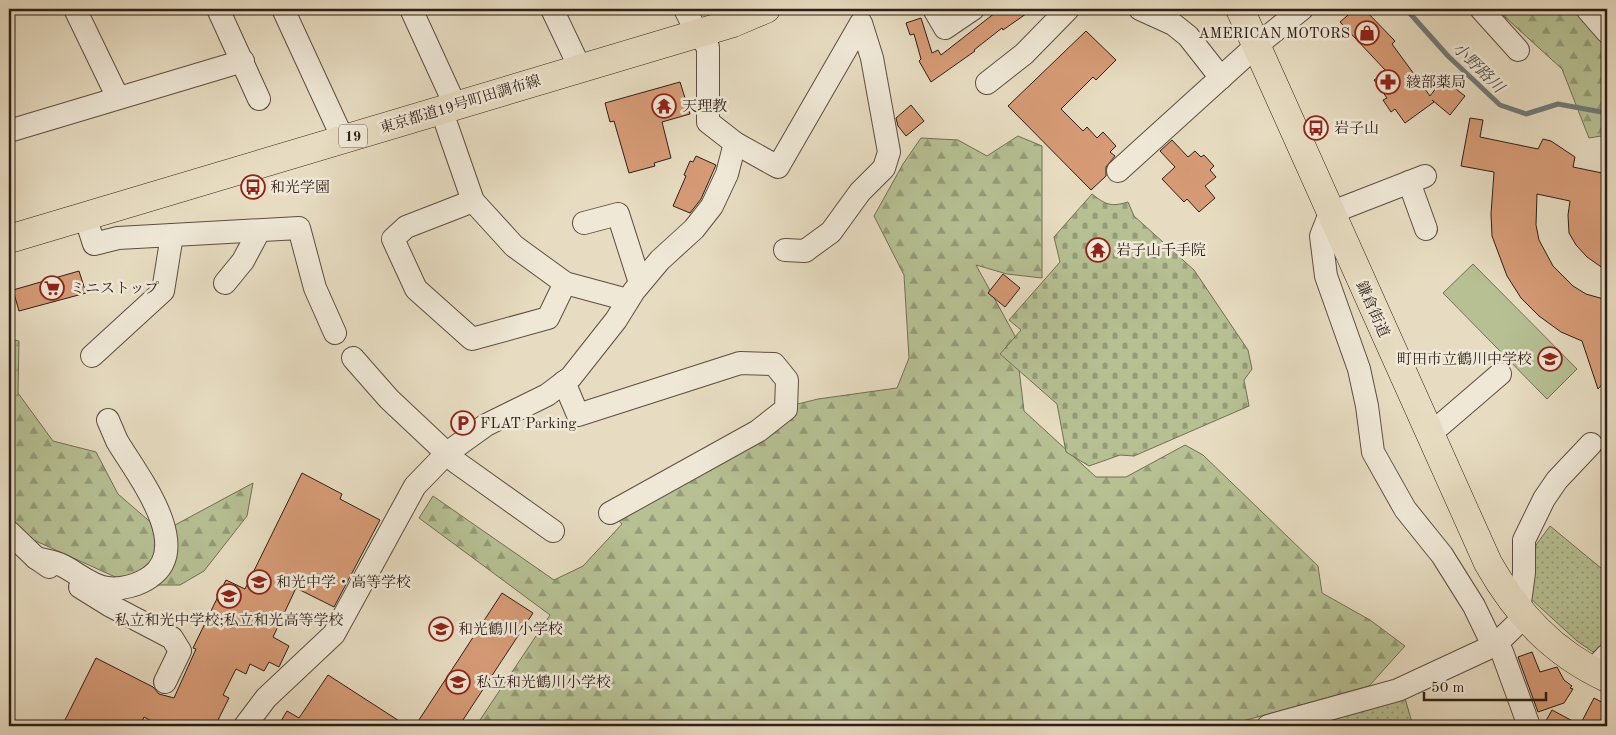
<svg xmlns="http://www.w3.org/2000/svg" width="1616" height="735" font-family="'Old Standard TT','Noto Serif JP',serif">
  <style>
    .grass { fill: #b6c093; stroke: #726f55 }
    .forest { fill: url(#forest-firs); stroke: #726f55 }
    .cemetery { fill: url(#cemetery-stones); stroke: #726f55 }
    .park { fill: url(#park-dots); stroke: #726f55 }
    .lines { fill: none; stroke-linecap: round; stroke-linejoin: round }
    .stream { stroke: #6f7b7a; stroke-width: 5 }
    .building { fill: #d69b76; stroke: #2f1e17 }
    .minor-casing { stroke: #5d4e42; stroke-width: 24 }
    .major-casing { stroke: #2f1e17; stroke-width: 29 }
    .minor { stroke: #efe8d7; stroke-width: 22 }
    .major { stroke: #e7dcc1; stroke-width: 28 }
    .labels { text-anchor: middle; stroke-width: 5; stroke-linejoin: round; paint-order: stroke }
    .shield { fill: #efe8d7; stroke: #695b51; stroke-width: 1 }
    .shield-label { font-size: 14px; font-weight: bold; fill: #2f1e17 }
    .poi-label { font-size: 15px; fill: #2f1e17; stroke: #efe8d7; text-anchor: start }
    .street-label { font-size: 15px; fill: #2f1e17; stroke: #efe8d7 }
    .water-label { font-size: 16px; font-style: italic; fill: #4f4c49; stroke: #efe8d7 }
  </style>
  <defs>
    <pattern id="forest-firs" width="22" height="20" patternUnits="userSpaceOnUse" patternTransform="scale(1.25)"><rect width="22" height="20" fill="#b6c093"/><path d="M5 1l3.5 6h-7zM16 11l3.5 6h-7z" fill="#949b77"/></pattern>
    <pattern id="cemetery-stones" width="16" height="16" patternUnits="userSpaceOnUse" patternTransform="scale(1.25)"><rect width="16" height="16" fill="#b6c093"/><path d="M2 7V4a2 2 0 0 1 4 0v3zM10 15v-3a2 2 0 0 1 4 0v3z" fill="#949b77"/></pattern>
    <pattern id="park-dots" width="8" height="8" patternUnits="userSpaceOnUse" patternTransform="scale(1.25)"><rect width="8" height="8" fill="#b6c093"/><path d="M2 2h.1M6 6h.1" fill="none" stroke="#949b77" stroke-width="1.8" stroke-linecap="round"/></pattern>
  </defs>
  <rect width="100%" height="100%" fill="#e7dcc1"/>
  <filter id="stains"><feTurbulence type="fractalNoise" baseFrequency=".004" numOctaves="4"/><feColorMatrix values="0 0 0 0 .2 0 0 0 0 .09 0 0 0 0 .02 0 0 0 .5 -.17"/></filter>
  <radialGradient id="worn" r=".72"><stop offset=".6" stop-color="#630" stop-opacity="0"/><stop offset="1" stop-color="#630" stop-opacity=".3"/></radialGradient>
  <polygon class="grass" points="1473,264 1577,369 1547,399 1443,293"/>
  <g class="forest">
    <polygon points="1499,9 1579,9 1607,41 1607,135 1589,138 1562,69 1505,17"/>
    <polygon points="1018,136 1042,146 1042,278 1007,274 976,265 1015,336 1024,411 1096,477 1126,477 1185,445 1203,455 1318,566 1322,593 1370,620 1405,646 1369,686 1225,726 476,726 550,615 419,518 433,496 554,580 583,566 622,524 610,513 794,405 818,399 897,388 909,358 904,275 874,216 903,164 921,138 958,140 987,156"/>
    <polygon points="9,339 19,341 18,393 53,441 96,452 118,494 162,532 253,483 247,516 204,571 180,585 133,585 27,537 9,516"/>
  </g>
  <path class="cemetery" d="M1092,194C1106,205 1111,207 1128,202L1134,216L1194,270L1248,350L1252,369L1244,380L1249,406L1134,456L1120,455L1089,466L1066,452L1057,404L1000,354L1021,330L1009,320L1060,262L1054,237Z"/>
  <g class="park">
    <polygon points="1550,526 1607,573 1607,644 1593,652 1577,641 1530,598 1536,545"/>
    <polygon points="1400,681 1413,726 1241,726"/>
  </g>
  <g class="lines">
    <polyline class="stream" points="1406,9 1448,56 1500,105 1526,114 1558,104 1607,113"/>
  </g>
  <g class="building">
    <polygon points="1000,9 1033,9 1003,30 1002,28 974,50 975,51 931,82 919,61 921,59 914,34 910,35 906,23 921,18 932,53 938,50 941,55"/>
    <polygon points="1355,9 1364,9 1395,41 1392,44 1430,96 1443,79 1465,96 1450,115 1432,100 1434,102 1405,123 1395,109 1391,112 1383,100 1387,98 1374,80 1387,72 1340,22"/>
    <polygon points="1086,31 1116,60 1096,80 1093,77 1061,109 1083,131 1087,127 1097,138 1103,132 1116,146 1110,152 1115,156 1106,167 1106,176 1091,190 1008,106"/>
    <polygon points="680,82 690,114 662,122 671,158 654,163 655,166 629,173 614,121 610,122 605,103"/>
    <polygon points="911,105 924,121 906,136 898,126 896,118"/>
    <polygon points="1470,118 1483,120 1480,137 1538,149 1543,139 1551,141 1575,157 1573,167 1607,174 1607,271 1587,257 1576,245 1569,233 1568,215 1570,201 1537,194 1536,225 1539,240 1553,266 1573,286 1586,294 1607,300 1607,379 1598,389 1582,341 1561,332 1539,316 1521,298 1507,276 1492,236 1491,214 1494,172 1461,166"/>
    <polygon points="1172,140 1188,157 1195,151 1201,157 1204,155 1214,166 1210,170 1216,177 1205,186 1215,198 1199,212 1187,199 1184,202 1162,179 1175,167 1160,151"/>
    <polygon points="696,156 716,165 701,199 690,213 673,206 686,176 684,175 690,161 693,162"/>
    <polygon points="79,271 86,293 19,311 13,290"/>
    <polygon points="1003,274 1020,288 1005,307 988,293"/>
    <polygon points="302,473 342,494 340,499 380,520 334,607 296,588 273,637 289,646 279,667 269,662 264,671 250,664 246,674 236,669 223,695 229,698 215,726 161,726 144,717 140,726 62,726 96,658 153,687 159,694 174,698 196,649 193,648 226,580 245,589"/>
    <polygon points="502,593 533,613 459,726 415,726"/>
    <polygon points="1532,652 1540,672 1557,667 1564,680 1572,686 1570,688 1573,689 1564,703 1538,712 1518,657"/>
    <polygon points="328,675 407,726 278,726 287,711 299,718"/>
    <polygon points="1594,698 1607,705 1607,726 1543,726 1552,710 1580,725"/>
  </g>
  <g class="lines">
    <g class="minor-casing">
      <g id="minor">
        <polyline points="75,9 118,98"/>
        <polyline points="218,9 259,99"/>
        <polyline points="283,9 343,139"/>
        <polyline points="411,9 455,105"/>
        <polyline points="552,9 580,68"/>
        <polyline points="934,9 945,28 973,9"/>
        <polyline points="1140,9 1173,24 1188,36 1221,78"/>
        <polyline points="1481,9 1518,50"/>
        <polyline points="1587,9 1607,32"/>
        <polyline points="987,83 1024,54 1068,9"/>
        <polyline points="441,109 473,201 514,246 565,283 628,300"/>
        <polyline points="9,131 243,61"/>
        <polyline points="735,143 778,167 861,23 872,58 889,152 884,168 860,192 831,232 805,251 785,250"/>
        <polyline points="1118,171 1257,45 1302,9"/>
        <polyline points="1425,176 1330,213 1321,236 1326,276 1359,369 1367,406 1373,452 1405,509 1442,555 1474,606 1488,635 1502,652 1529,726"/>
        <polyline points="1409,182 1426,229"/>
        <polyline points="473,201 406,227 393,239 416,289 472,339 548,318 565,283"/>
        <polyline points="85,216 94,244 118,238 299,228 315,288 335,333"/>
        <polyline points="584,223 618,214 640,283"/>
        <polyline points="225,283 243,261 259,231"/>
        <polyline points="92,356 163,291 172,235"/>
        <polyline points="353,358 389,399 456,462 553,531"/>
        <polyline points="564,382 578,415 740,363 774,364 787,380 786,409 758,431 610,513"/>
        <polyline points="1429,435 1500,374"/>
        <polyline points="9,532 36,558 49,567"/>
        <path d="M36,558C44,560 52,561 59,564C74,570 90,586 107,588C121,590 139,585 150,577C195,546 135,472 117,441C114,434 111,427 108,420"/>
        <polyline points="80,587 109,605 172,638 180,651 165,682"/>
        <polyline points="1519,610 1524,573 1524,540 1544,499 1557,480 1591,444"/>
        <polyline points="1592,671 1607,655"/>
        <polyline points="245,726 266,698 334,634 415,486 447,453 486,425 547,395 571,377 616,320 634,291 660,260 694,229 712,206 727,174 735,143 708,122 708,47 697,33 685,9"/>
        <polyline points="1268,726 1398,690 1495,645 1524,617"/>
      </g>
    </g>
    <g class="major-casing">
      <g id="major">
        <path d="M1240,9L1488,563C1517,614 1553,653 1607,678"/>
        <polyline points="9,239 733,23 766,9"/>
      </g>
    </g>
    <use href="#minor" class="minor"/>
    <use href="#major" class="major"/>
  </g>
  <defs>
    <g id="shop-ring" transform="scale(1.25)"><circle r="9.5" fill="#efe8d7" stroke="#8f2418" stroke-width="1.5"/><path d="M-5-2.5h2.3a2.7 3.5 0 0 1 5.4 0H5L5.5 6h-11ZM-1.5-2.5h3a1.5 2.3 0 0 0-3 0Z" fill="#8f2418"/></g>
    <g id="pharmacy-ring" transform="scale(1.25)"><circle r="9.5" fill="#efe8d7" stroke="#8f2418" stroke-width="1.5"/><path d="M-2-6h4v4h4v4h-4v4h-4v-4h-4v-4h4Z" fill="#8f2418"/></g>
    <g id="temple-ring" transform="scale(1.25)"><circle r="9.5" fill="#efe8d7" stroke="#8f2418" stroke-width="1.5"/><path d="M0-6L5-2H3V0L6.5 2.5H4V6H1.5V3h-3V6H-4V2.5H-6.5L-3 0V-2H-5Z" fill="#8f2418"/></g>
    <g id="bus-ring" transform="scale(1.25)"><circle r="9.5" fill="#efe8d7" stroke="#8f2418" stroke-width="1.5"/><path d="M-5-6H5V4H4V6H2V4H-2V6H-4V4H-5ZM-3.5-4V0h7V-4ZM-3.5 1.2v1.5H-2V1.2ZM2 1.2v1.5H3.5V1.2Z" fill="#8f2418"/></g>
    <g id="supermarket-ring" transform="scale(1.25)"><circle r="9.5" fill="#efe8d7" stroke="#8f2418" stroke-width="1.5"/><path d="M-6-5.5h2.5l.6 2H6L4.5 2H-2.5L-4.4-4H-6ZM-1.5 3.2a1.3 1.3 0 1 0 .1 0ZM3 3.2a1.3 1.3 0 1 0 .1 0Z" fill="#8f2418"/></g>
    <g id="school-ring" transform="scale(1.25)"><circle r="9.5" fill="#efe8d7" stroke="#8f2418" stroke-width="1.5"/><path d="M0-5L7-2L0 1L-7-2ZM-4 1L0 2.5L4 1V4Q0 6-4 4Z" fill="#8f2418"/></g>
    <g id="parking-ring" transform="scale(1.25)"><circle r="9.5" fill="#efe8d7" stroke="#8f2418" stroke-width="1.5"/><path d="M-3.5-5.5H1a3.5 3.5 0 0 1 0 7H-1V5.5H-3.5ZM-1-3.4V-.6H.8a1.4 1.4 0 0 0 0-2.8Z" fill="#8f2418"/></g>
  </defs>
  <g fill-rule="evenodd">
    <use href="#shop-ring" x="1367" y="33"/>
    <use href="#pharmacy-ring" x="1388" y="82"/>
    <use href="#temple-ring" x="664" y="106"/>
    <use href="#bus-ring" x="1316" y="128"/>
    <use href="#bus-ring" x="253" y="187"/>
    <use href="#temple-ring" x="1098" y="250"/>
    <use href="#supermarket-ring" x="52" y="288"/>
    <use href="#school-ring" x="1550" y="359"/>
    <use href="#parking-ring" x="463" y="423"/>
    <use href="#school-ring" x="259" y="582"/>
    <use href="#school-ring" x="229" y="596"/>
    <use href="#school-ring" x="441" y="629"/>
    <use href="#school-ring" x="458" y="682"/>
  </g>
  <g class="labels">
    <rect class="shield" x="339" y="124.5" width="28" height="23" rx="4"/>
    <g class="shield-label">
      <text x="353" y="141">19</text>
    </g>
    <g class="poi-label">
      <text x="1350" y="38" text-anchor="end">AMERICAN MOTORS</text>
      <text x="1406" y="87">綾部薬局</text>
      <text x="682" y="111">天理教</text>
      <text x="1334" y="133">岩子山</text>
      <text x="270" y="192">和光学園</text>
      <text x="1116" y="255">岩子山千手院</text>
      <text x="70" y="293">ミニストップ</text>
      <text x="1532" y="364" text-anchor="end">町田市立鶴川中学校</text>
      <text x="480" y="428">FLAT Parking</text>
      <text x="276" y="587">和光中学・高等学校</text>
      <text x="229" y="625" text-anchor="middle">私立和光中学校;私立和光高等学校</text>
      <text x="458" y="634">和光鶴川小学校</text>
      <text x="476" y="687">私立和光鶴川小学校</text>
    </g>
    <g class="street-label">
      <text transform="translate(460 104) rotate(-17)" y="5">東京都道19号町田調布線</text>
      <text transform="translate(1373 309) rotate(66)" y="5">鎌倉街道</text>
    </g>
    <g class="water-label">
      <text transform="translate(1479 67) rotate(44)" y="6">小野路川</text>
    </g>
  </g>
  <rect width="1616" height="735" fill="none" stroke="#e7dcc1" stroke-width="30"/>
  <rect x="10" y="10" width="1596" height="715" fill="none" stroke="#2f1e17" stroke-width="2.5"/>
  <rect x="15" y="15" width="1586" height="705" fill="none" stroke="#2f1e17"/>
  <path d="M1424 692v8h122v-8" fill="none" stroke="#2f1e17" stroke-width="2.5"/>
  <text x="1431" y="692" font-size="15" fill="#2f1e17" stroke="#efe8d7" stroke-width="4" paint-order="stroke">50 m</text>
  <rect width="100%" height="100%" filter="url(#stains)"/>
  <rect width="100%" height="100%" fill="url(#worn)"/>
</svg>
